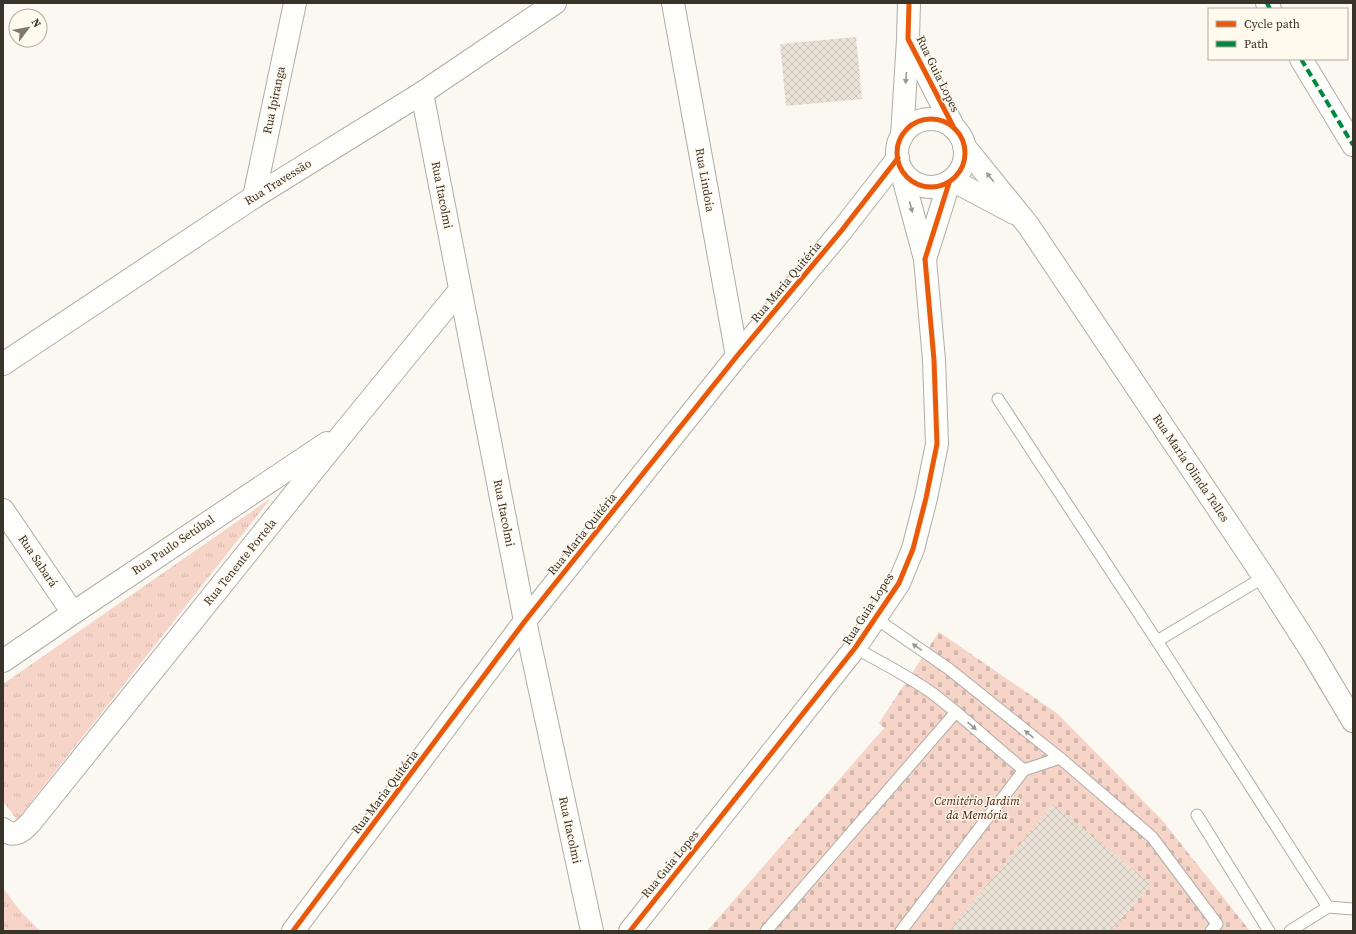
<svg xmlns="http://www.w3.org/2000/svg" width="1356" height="934" font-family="'Source Serif 4',serif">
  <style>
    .grass { fill: url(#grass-tufts) }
    .cemetery { fill: url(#cemetery-stones) }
    .building { fill: url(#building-cross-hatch) }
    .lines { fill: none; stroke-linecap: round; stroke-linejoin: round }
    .lane-casing { stroke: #b0aca5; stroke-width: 13 }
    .street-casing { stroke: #b0aca5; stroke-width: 24 }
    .secondary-casing { stroke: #b0aca5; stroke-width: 24 }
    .lane { stroke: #fefefd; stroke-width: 11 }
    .street { stroke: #fefefd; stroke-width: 22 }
    .secondary { stroke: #fefefd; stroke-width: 22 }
    .quiet { stroke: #00873e; stroke-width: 4; stroke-dasharray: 8 4; stroke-linecap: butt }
    .cycleway-casing { stroke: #fff9ee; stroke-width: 8 }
    .cycleway { stroke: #e8590c; stroke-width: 5 }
    .oneway { fill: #9c9994 }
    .labels { text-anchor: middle; stroke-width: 3; stroke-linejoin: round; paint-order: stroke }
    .street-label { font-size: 12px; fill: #39342a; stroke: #fff9ee }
    .park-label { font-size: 12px; font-style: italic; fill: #4a1404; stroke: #fff9ee }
  </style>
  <defs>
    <pattern id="grass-tufts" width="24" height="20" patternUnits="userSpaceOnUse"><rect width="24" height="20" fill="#f6d4c8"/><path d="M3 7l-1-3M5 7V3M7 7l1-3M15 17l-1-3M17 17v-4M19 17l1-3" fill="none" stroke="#d4b7ac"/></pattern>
    <pattern id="cemetery-stones" width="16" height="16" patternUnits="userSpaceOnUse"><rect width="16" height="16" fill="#f6d4c8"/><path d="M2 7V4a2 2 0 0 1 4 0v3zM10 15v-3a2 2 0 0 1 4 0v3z" fill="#d4b7ac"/></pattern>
    <pattern id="building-cross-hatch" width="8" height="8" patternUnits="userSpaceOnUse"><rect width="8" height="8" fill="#eae1d7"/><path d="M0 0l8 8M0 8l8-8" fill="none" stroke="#c9c2b9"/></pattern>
  </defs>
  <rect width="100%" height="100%" fill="#fbf8f2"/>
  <g class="grass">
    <polygon points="271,498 17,820 3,801 3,684"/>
    <polygon points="3,888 21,912 40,931 3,931"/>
  </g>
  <polygon class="cemetery" points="939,632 1058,714 1162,820 1250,931 707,931 884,728 879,723"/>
  <g class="building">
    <polygon points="856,37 862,99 786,106 780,44"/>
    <polygon points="1053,804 1151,884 1112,931 949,931"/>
  </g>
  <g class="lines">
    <g class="lane-casing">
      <g id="lane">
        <polyline points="998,399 1157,641 1328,907"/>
        <polyline points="875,618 949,669 1060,758 1152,837 1217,924 1211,931"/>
        <polyline points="1157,641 1264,577"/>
        <path d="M855,648C881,662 908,676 932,693C964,717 993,745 1024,770"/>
        <polyline points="1197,815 1269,931"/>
        <polyline points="766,931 956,712"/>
        <polyline points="901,931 1024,770 1060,758"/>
        <polyline points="1290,931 1328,907 1353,909"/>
      </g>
    </g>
    <g class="street-casing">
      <g id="street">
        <polyline points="673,3 737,356"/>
        <polyline points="1267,3 1270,9"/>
        <polyline points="1301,59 1353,145"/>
        <polyline points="422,93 525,621 592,931"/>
        <polyline points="254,197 295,3"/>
        <polyline points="3,364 254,197 422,93 555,3"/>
        <polyline points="3,510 73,613"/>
        <polyline points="3,661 73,613 327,443"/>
        <path d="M3,829C14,839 23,831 31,822L345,431L460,290"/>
        <polyline points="293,931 525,621 737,356 842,230 898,158"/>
      </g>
    </g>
    <g class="secondary-casing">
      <g id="secondary">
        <polyline points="909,40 954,128"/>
        <circle cx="931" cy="153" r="34"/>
        <polyline points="902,136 908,39 909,3"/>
        <polyline points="964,146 1028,225 1264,577 1312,652 1353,721"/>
        <polyline points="952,180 1014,213"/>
        <polyline points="925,259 949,183"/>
        <polyline points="630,931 855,648 899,583 913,549 926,498 937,444 934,360 925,259 901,170"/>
      </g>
    </g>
    <use href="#lane" class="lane"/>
    <use href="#street" class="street"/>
    <use href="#secondary" class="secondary"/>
    <g class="quiet">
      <polyline points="1267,3 1270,9"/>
      <polyline points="1301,59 1353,145"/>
    </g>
    <g class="cycleway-casing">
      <g id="cycleway">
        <polyline points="909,3 908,39 954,128"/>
        <circle cx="931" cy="153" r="34"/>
        <polyline points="293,931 525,621 737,356 842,230 898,158"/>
        <polyline points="630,931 855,648 899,583 913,549 926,498 937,444 934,360 925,259 949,183"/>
      </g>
    </g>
    <use href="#cycleway" class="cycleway"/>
  </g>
  <defs><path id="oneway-solid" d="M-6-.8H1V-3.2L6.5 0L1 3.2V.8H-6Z"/></defs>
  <g class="oneway">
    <use href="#oneway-solid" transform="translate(906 78) rotate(94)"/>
    <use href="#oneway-solid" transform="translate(990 177) rotate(-129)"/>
    <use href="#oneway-solid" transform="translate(911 207) rotate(75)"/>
    <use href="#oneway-solid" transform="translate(917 647) rotate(-145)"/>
    <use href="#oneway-solid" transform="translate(972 726) rotate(41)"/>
    <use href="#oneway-solid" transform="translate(1029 734) rotate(-141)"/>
  </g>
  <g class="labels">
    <g class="street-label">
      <text transform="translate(938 74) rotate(64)" y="4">Rua Guia Lopes</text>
      <text transform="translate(274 100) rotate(-78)" y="4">Rua Ipiranga</text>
      <text transform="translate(705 180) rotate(80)" y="4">Rua Lindoia</text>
      <text transform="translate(278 182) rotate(-32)" y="4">Rua Travessão</text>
      <text transform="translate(442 195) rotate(79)" y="4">Rua Itacolmi</text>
      <text transform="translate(786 282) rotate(-50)" y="4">Rua Maria Quitéria</text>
      <text transform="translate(1191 468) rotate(56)" y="4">Rua Maria Olinda Telles</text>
      <text transform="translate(504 513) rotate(79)" y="4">Rua Itacolmi</text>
      <text transform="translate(582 534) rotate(-51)" y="4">Rua Maria Quitéria</text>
      <text transform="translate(173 545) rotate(-34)" y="4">Rua Paulo Setúbal</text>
      <text transform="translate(38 561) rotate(56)" y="4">Rua Sabará</text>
      <text transform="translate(240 562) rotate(-51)" y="4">Rua Tenente Portela</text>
      <text transform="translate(868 609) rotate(-57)" y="4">Rua Guia Lopes</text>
      <text transform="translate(385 792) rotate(-53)" y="4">Rua Maria Quitéria</text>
      <text transform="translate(570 830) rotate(78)" y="4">Rua Itacolmi</text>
      <text transform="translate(670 864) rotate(-51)" y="4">Rua Guia Lopes</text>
    </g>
    <g class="park-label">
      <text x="977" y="805">Cemitério Jardim<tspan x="977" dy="14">da Memória</tspan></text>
    </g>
  </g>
  <rect width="1356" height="934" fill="none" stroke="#39342a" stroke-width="8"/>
  <rect x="1208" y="8" width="140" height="52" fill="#fff9ee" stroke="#b0aaa0"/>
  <rect x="1216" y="21" width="20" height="6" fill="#e8590c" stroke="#b0aaa0"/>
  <text x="1244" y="28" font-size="12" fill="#39342a">Cycle path</text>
  <rect x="1216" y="41" width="20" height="6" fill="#00873e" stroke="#b0aaa0"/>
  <text x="1244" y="48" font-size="12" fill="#39342a">Path</text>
  <g transform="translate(28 28) rotate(58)"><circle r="19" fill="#fff9ee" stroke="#b0aaa0"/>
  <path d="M0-3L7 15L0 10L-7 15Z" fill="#7d7970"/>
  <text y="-6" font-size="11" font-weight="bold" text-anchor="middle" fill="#39342a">N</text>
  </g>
</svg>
